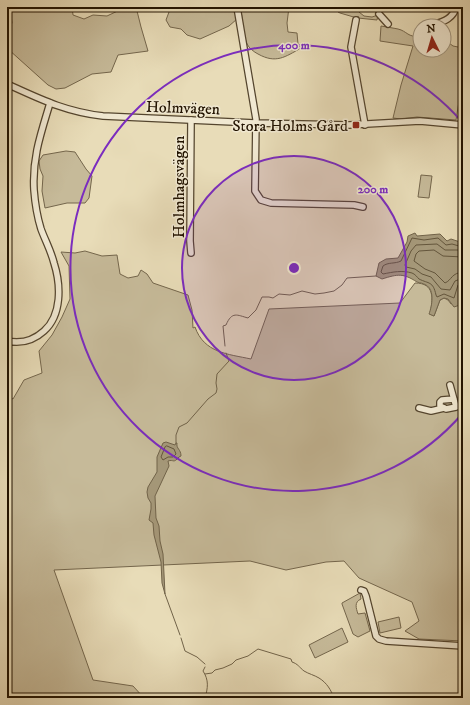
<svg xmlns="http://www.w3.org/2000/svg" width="470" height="705" font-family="'IM FELL DW Pica',serif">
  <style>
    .green { fill: #c6ba99; stroke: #74664c }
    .water { fill: #a59879; stroke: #716349 }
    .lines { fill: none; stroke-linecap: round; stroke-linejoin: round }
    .shore { stroke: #64563c; stroke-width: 1 }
    .stream { stroke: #716349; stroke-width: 1 }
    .minor-casing { stroke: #54452e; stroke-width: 8 }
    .minor { stroke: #f0e8d1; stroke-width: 5.5 }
    .ring { fill: none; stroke: #7b2cbf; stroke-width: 2 }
    .poi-dot { fill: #8f2418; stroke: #f0e8d1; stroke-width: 1.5 }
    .labels { text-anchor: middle; stroke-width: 3; stroke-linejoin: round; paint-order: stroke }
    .street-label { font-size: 16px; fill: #221300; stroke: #f0e8d1 }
    .poi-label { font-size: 16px; fill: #221300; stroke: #f0e8d1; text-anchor: end }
    .centre { fill: #7b2cbf; stroke: #f0e8d1; stroke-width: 2 }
    .ring-label { font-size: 12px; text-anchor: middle; font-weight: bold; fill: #7b2cbf; stroke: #f0e8d1; stroke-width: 3; stroke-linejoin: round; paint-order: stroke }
  </style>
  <rect width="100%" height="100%" fill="#e8dcb8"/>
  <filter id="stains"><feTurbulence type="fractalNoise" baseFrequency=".005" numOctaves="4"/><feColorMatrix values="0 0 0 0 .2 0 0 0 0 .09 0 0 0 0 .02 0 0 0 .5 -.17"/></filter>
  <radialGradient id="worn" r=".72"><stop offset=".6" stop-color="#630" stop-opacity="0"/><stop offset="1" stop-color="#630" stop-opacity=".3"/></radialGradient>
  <g class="green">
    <path d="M10,7H72L73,15L84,19L93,15L107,16L126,7H136L141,27L148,51L118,55L111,72L92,74L65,88L56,89L48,85L8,49C5,40 7,30 12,23Z"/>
    <polygon points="164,7 235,7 237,19 229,26 200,39 187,35 181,29 170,27 166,20 169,12"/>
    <path d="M240,7H289L287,23L288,32L297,33L298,44L301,48C285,57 276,64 258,54C254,52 249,48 247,44C243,35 243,18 240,7Z"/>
    <polygon points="338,7 360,7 359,12 364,16 372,17 378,15 377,20 358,18 358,16 357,18 340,13 338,12"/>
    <path d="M381,26C387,27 393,28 398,29C407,31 408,38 420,36V50H444V34L447,35L449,43L453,46L463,48V76L456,120L417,117L401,119L393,118L401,85L413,46L380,41Z"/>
    <polygon points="66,151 75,152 86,169 92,176 89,198 85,203 67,203 45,208 42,191 43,176 40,169 39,161 43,155"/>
    <polygon points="421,175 432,176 429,198 418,197"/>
    <path d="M85,251L102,256L117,255L120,274L128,278L138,276L141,270L147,274L153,283L188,295L192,310L193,328L195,327C204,353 228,354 251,359L269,309L400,303L415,283C435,283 433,299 430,314L434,316L440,300L444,298L448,300L451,304L459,300V294L463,285V641L419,639L405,631L419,621L412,602L359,578L344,561L326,562L286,570L250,561L54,570L93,680L133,686L144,698H7V396L13,399L24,380L42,373L39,351L52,335L62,317L70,299L69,266L61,252L75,253Z"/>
    <path d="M360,593L361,599C354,602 356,608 358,614L365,613L370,631L358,637L353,634L342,604V603Z"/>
    <polygon points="399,617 401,628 380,633 378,622"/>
    <polygon points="342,628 348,642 315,658 309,645"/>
  </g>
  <g class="water">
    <path d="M415,233L417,236L440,234L447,241L451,239L460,242L463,241C463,250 465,278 463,285C461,291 456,296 461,303L460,305L454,307L448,299L444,298L440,300L434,316L429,314C432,306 435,290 426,285C423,283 420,283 417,282C403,273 398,274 382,279L376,276L379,263L386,259L398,258L407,242L408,236Z"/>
    <path d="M166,442L175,445L176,443H177C176,449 181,449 181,456L179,457C173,464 174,459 168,461L169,466L155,496L156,518L159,526L160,541L163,554L165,594L162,583L161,562L154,535L153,523L149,520L151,509V503L148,498L147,492L148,487L157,472V457L163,443Z"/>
  </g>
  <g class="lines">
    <g class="shore">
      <path d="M463,245L459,246L452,244L446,245L438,238L424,240L412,238L401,261C395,264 388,262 383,266L381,272L383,274C393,272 402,270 412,273C415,274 417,277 419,279C429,284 433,281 436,295L437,297L444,294L454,298L458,285L463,283"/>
      <polyline points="463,250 445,250 437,244 416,245 411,251 405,265 406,267 415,269 422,274 431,277 441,289 450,290 455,281 463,278"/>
      <path d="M463,257L443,256L434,250L419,251L416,254L414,261L425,269L435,273L445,283C452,280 451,273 463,272"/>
      <polygon points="167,446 174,449 176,454 173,457 168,457 163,460 161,457 165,447"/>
    </g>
    <g class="stream">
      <path d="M225,346L223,326L226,325C232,311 237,315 248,318L256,310L262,297H269L273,298L279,294L290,295L302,291L315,294L324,293L334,291L342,285L347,278L376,276"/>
      <polyline points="176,443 176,435 179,427 187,423 208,399 216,393 217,389 216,383 217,374 229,361 226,353"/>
      <polyline points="165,594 180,635"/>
      <polyline points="181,638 185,651 197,657 205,664"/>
      <path d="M205,667L203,671C209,680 208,688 205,698"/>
      <path d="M205,674L212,673L215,670L223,668L232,664L236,660L248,656L258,649L291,659L292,662C298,664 299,667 304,671C309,674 314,675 319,678C327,683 331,690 334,698"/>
    </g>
    <g class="minor-casing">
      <g id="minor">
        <polyline points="237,7 256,119 255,191 261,200 271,203 354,205 363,207"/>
        <polyline points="379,14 388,24"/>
        <polyline points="356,20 351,47 365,125"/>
        <path d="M430,26C441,22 453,20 456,7"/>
        <path d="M7,84C40,99 66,112 103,116L255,123L349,125L420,121L463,125"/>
        <polyline points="191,120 190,241 191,253"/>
        <path d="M7,341C21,344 33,341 44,331C62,315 61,285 54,263C51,251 45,240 41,229C37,216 35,203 34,190C32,158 41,133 50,103"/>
        <polyline points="450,385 456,407 446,409 440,406 440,402 442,400 454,399"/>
        <polyline points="419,408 431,411 444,408"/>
        <polyline points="361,590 364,591 366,596 376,636 379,639 386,641 463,646"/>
      </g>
    </g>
    <use href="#minor" class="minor"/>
  </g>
  <circle cx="294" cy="268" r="112" fill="#7b2cbf" fill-opacity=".12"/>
  <g class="ring">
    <circle cx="294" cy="268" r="112"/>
    <path d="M462 414A223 223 0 1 1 462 122"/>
  </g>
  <rect class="poi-dot" x="352" y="121" width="8" height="8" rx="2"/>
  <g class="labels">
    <g class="street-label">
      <text transform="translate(183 107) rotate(2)" y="6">Holmvägen</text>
      <text transform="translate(178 187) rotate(-90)" y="6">Holmhagsvägen</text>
    </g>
    <g class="poi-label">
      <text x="348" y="131">Stora Holms Gård</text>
    </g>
  </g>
  <circle cx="294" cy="268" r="6" class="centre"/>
  <g class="ring-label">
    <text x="294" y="49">400 m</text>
    <text x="373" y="193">200 m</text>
  </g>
  <rect width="470" height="705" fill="none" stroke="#e8dcb8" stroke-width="24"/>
  <rect x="8" y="8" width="454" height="689" fill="none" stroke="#221300" stroke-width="2"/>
  <rect x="12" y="12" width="446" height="681" fill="none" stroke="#221300"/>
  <g transform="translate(432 38) rotate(355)"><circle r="19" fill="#f0e8d1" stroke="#9e937d"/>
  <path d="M0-3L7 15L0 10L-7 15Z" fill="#8f2418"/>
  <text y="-6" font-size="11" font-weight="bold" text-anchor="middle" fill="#221300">N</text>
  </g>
  <rect width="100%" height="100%" filter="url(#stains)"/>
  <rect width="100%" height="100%" fill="url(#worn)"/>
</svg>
